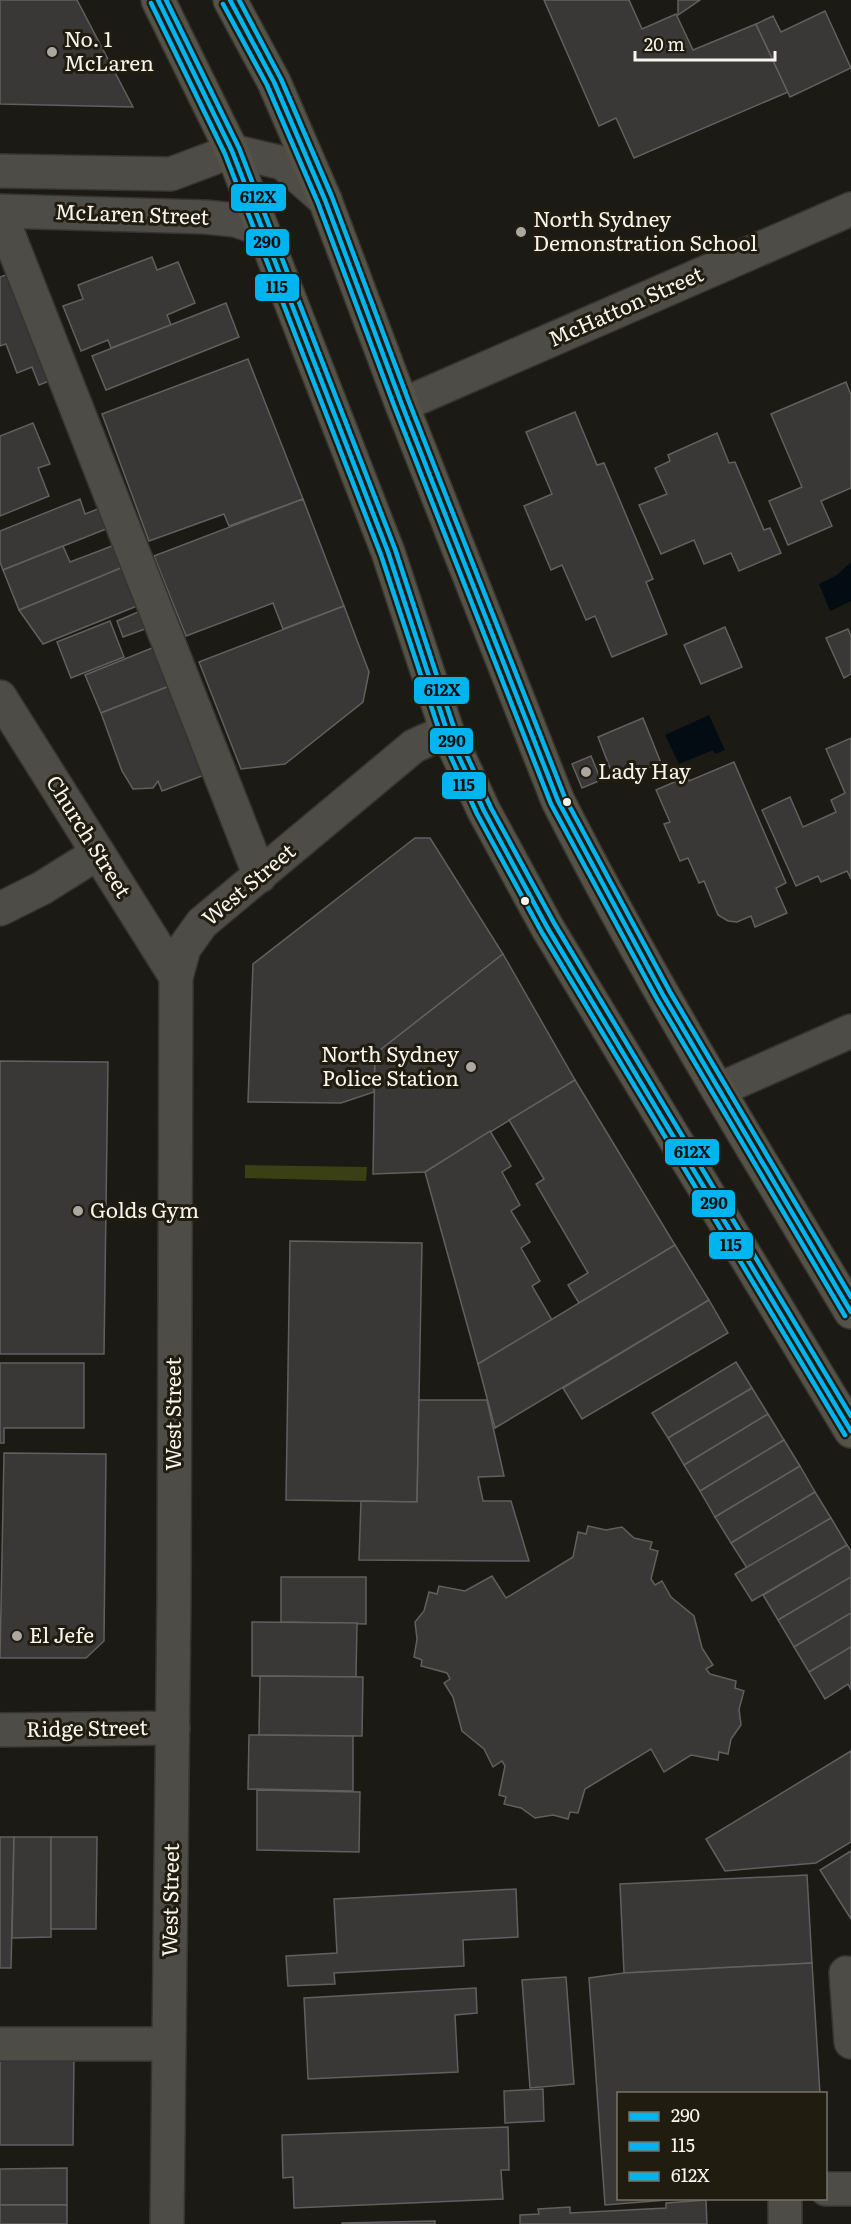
<svg xmlns="http://www.w3.org/2000/svg" width="851" height="2224" font-family="Literata,serif">
  <style>
    .green { fill: #3a4014 }
    .water { fill: #030c12 }
    .building { fill: #3a3837; stroke: #625f5f; stroke-width: 1.5 }
    .lines { fill: none; stroke-linecap: round; stroke-linejoin: round }
    .minor-casing { stroke: #35342f; stroke-width: 36 }
    .major-casing { stroke: #35342f; stroke-width: 36 }
    .minor { stroke: #4d4c47; stroke-width: 33 }
    .major { stroke: #555248; stroke-width: 33 }
    .bus-1-casing { stroke: #201c10; stroke-width: 9 }
    .bus-2-casing { stroke: #201c10; stroke-width: 9 }
    .bus-3-casing { stroke: #201c10; stroke-width: 9 }
    .bus-1 { stroke: #00b5ef; stroke-width: 4.5 }
    .bus-2 { stroke: #00b5ef; stroke-width: 4.5 }
    .bus-3 { stroke: #00b5ef; stroke-width: 4.5 }
    .poi-dot { fill: #aaa8a1; stroke: #201c10; stroke-width: 2 }
    .bus-dot { fill: #f7f5ed; stroke: #201c10; stroke-width: 2 }
    .labels { text-anchor: middle; stroke-width: 6; stroke-linejoin: round; paint-order: stroke }
    .poi-label { font-size: 21px; fill: #f7f5ed; stroke: #201c10; text-anchor: start }
    .street-label { font-size: 21px; fill: #f7f5ed; stroke: #201c10 }
    .line-badge { stroke: #201c10; stroke-width: 2 }
    .pale-badge-label { font-size: 16px; text-anchor: middle; font-weight: bold; fill: #111 }
  </style>
  <rect width="100%" height="100%" fill="#1c1a14"/>
  <polygon class="green" points="245,1165 367,1167 366,1181 245,1178"/>
  <g class="water">
    <polygon points="851,562 851,601 830,611 819,584 837,575"/>
    <polygon points="709,715 725,750 715,754 713,750 679,764 665,735"/>
  </g>
  <g class="building">
    <polygon points="0,0 77,0 133,107 0,104"/>
    <polygon points="544,0 629,0 642,29 676,14 693,50 756,24 788,92 634,158 616,118 599,126"/>
    <polygon points="678,0 700,0 678,15"/>
    <polygon points="825,11 851,68 790,97 756,24 773,16 781,32"/>
    <polygon points="152,257 157,270 178,262 195,303 167,315 171,325 111,348 108,340 81,351 63,306 83,299 78,285"/>
    <polygon points="14,272 54,379 39,385 32,367 17,373 6,344 0,346 0,277"/>
    <polygon points="226,303 239,337 106,390 92,356"/>
    <polygon points="248,359 303,499 229,526 224,514 149,541 102,414"/>
    <polygon points="846,382 851,395 851,488 821,501 832,526 788,545 769,501 802,487 771,414"/>
    <polygon points="575,412 597,465 604,463 653,579 646,582 667,634 612,657 595,616 586,620 562,565 551,570 524,506 552,494 526,432"/>
    <polygon points="33,423 50,464 38,468 49,496 0,516 0,436"/>
    <polygon points="717,433 729,463 735,462 764,530 770,528 781,553 739,571 731,553 704,564 694,540 661,554 639,505 667,494 655,468 670,461 668,455"/>
    <polygon points="80,499 85,514 103,507 111,527 3,570 0,562 0,531"/>
    <polygon points="303,499 344,606 283,629 273,603 186,636 154,556"/>
    <polygon points="63,546 70,562 112,546 121,568 19,610 3,570"/>
    <polygon points="121,568 137,606 43,644 19,610"/>
    <polygon points="344,606 369,672 363,702 285,764 241,769 199,662"/>
    <polygon points="138,612 145,629 123,637 117,621"/>
    <polygon points="110,621 124,657 71,678 57,642"/>
    <polygon points="725,627 742,667 701,684 684,645"/>
    <polygon points="848,629 851,636 851,674 844,678 826,638"/>
    <polygon points="157,646 172,685 101,713 85,675"/>
    <polygon points="172,685 207,774 162,791 158,781 153,788 133,789 122,771 101,713"/>
    <polygon points="643,718 661,763 615,781 598,737"/>
    <polygon points="851,738 851,879 847,871 821,882 818,876 796,886 762,810 790,797 803,827 836,812 831,800 845,793 826,749"/>
    <polygon points="591,756 601,780 582,788 572,764"/>
    <polygon points="734,762 786,883 776,888 787,913 755,927 751,916 737,922 728,921 718,915 704,881 699,883 688,858 680,861 664,824 670,822 656,790 688,776 689,781"/>
    <polygon points="415,838 430,838 503,954 375,1054 374,1092 341,1103 248,1102 253,964"/>
    <polygon points="503,954 575,1080 425,1172 373,1174 375,1054"/>
    <polygon points="0,1061 108,1062 104,1354 0,1354"/>
    <polygon points="575,1080 675,1245 579,1303 568,1285 588,1273 536,1184 544,1179 509,1120"/>
    <polygon points="490,1131 511,1166 502,1172 520,1205 511,1211 530,1242 521,1248 540,1281 532,1286 552,1320 478,1364 425,1172"/>
    <polygon points="290,1241 422,1243 417,1502 286,1500"/>
    <polygon points="675,1245 709,1300 495,1428 478,1364"/>
    <polygon points="709,1300 728,1333 582,1419 563,1388"/>
    <polygon points="736,1362 752,1388 668,1438 652,1413"/>
    <polygon points="0,1363 84,1363 84,1428 4,1428 4,1443 0,1443"/>
    <polygon points="752,1388 768,1414 684,1465 668,1438"/>
    <polygon points="419,1400 487,1400 504,1476 478,1477 483,1501 511,1501 529,1561 359,1560 361,1501 417,1502"/>
    <polygon points="768,1414 784,1440 700,1491 684,1465"/>
    <polygon points="784,1440 800,1466 715,1517 700,1491"/>
    <polygon points="4,1453 106,1454 104,1641 86,1658 0,1658"/>
    <polygon points="800,1466 815,1492 731,1543 715,1517"/>
    <polygon points="815,1492 831,1518 747,1568 731,1543"/>
    <polygon points="831,1518 847,1545 752,1601 735,1574"/>
    <polygon points="588,1526 606,1530 622,1527 634,1538 652,1542 650,1549 658,1551 651,1579 655,1585 662,1581 671,1597 694,1616 702,1648 713,1665 706,1669 710,1674 736,1681 735,1688 744,1691 739,1709 741,1725 731,1739 728,1754 719,1752 718,1760 691,1755 664,1772 651,1749 585,1789 578,1813 570,1812 568,1819 553,1815 535,1818 521,1808 504,1804 506,1797 499,1795 505,1766 502,1761 493,1767 484,1749 462,1731 453,1697 444,1683 450,1679 447,1673 421,1666 422,1660 414,1657 417,1639 415,1622 424,1611 429,1592 437,1594 439,1586 465,1591 492,1576 506,1598 573,1557 578,1532 586,1534"/>
    <polygon points="847,1545 851,1551 851,1577 778,1620 763,1595"/>
    <polygon points="281,1577 366,1577 366,1624 281,1622"/>
    <polygon points="851,1577 851,1613 794,1647 778,1620"/>
    <polygon points="851,1613 851,1647 809,1672 794,1647"/>
    <polygon points="252,1622 357,1623 356,1677 252,1676"/>
    <polygon points="851,1647 851,1690 848,1684 825,1699 809,1672"/>
    <polygon points="260,1676 363,1677 362,1736 259,1735"/>
    <polygon points="249,1735 353,1736 353,1791 248,1789"/>
    <polygon points="851,1751 851,1842 816,1863 725,1871 706,1839"/>
    <polygon points="257,1790 360,1792 359,1852 257,1850"/>
    <polygon points="0,1837 14,1837 11,1968 0,1968"/>
    <polygon points="14,1837 51,1837 51,1937 12,1938"/>
    <polygon points="51,1837 97,1837 96,1929 51,1929"/>
    <polygon points="851,1851 851,1919 820,1870"/>
    <polygon points="807,1875 812,1963 624,1973 620,1884"/>
    <polygon points="516,1889 518,1937 463,1940 464,1966 334,1973 335,1984 288,1986 286,1956 337,1953 334,1899"/>
    <polygon points="812,1963 820,2094 618,2094 618,2198 692,2198 605,2205 589,1978 624,1973"/>
    <polygon points="566,1977 574,2084 530,2088 522,1980"/>
    <polygon points="476,1988 477,2013 455,2015 458,2072 308,2079 304,1998"/>
    <polygon points="0,2056 74,2056 73,2145 0,2145"/>
    <polygon points="543,2089 544,2121 505,2123 504,2091"/>
    <polygon points="508,2127 509,2170 501,2170 503,2199 294,2208 293,2177 283,2178 282,2135"/>
    <polygon points="67,2168 67,2205 0,2205 0,2169"/>
    <polygon points="706,2200 707,2224 520,2224 520,2215 539,2214 538,2209 570,2207 570,2213 666,2208 666,2203"/>
    <rect x="0" y="2205" width="67" height="19"/>
    <polygon points="435,2221 435,2224 342,2224 342,2223"/>
  </g>
  <g class="lines">
    <g class="minor-casing">
      <g id="minor">
        <polyline points="0,171 171,174 232,151 283,163 325,200"/>
        <polyline points="0,211 205,217 235,220 262,229"/>
        <polyline points="0,213 260,876"/>
        <polyline points="402,405 851,209"/>
        <polyline points="0,697 176,977"/>
        <polyline points="0,909 42,888 98,853"/>
        <polyline points="718,1090 851,1031"/>
        <polyline points="0,1730 173,1728"/>
        <polyline points="846,1973 851,2042"/>
        <polyline points="0,2044 169,2044"/>
        <polyline points="826,2189 851,2189"/>
        <polyline points="785,2198 785,2224"/>
        <polyline points="167,2224 174,1596 176,977 184,948 202,923 414,746 447,731"/>
      </g>
    </g>
    <g class="major-casing">
      <g id="major">
        <polyline points="158,0 232,151 388,552 447,731 484,811 547,927 851,1431"/>
        <path d="M230,0L274,82L325,200L402,405L558,801C647,976 750,1144 851,1312"/>
      </g>
    </g>
    <use href="#minor" class="minor"/>
    <use href="#major" class="major"/>
    <g class="bus-1-casing">
      <g id="bus-1">
        <polyline points="158,0 232,151 388,552 447,731 484,811 547,927 851,1431"/>
        <polyline points="230,0 274,82 325,200 402,405 558,801 663,995 851,1312"/>
      </g>
    </g>
    <g class="bus-2-casing">
      <g id="bus-2">
        <polyline points="151,3 225,154 381,555 440,733 477,814 541,931 845,1435"/>
        <polyline points="223,4 267,85 318,203 395,408 551,804 657,999 845,1316"/>
      </g>
    </g>
    <g class="bus-3-casing">
      <g id="bus-3">
        <polyline points="166,0 239,148 395,549 454,728 491,808 554,923 851,1416"/>
        <polyline points="239,0 281,79 332,197 409,402 565,798 670,992 851,1297"/>
      </g>
    </g>
    <use href="#bus-1" class="bus-1"/>
    <use href="#bus-2" class="bus-2"/>
    <use href="#bus-3" class="bus-3"/>
  </g>
  <g class="poi-dot">
    <circle cx="52" cy="52" r="6"/>
    <circle cx="521" cy="232" r="6"/>
    <circle cx="586" cy="772" r="6"/>
    <circle cx="471" cy="1067" r="6"/>
    <circle cx="78" cy="1211" r="6"/>
    <circle cx="17" cy="1636" r="6"/>
  </g>
  <g class="bus-dot">
    <circle cx="567" cy="802" r="5"/>
    <circle cx="525" cy="901" r="5"/>
  </g>
  <g class="labels">
    <g class="poi-label">
      <text x="64" y="47">No. 1<tspan x="64" dy="24">McLaren</tspan></text>
      <text x="533" y="227">North Sydney<tspan x="533" dy="24">Demonstration School</tspan></text>
      <text x="598" y="779">Lady Hay</text>
      <text x="459" y="1062" text-anchor="end">North Sydney<tspan x="459" dy="24">Police Station</tspan></text>
      <text x="90" y="1218">Golds Gym</text>
      <text x="29" y="1643">El Jefe</text>
    </g>
    <g class="street-label">
      <text transform="translate(132 215) rotate(2)" y="7">McLaren Street</text>
      <text transform="translate(626 307) rotate(-24)" y="7">McHatton Street</text>
      <text transform="translate(88 837) rotate(58)" y="7">Church Street</text>
      <text transform="translate(249 885) rotate(-40)" y="7">West Street</text>
      <text transform="translate(174 1414) rotate(-90)" y="7">West Street</text>
      <text transform="translate(87 1729) rotate(-1)" y="7">Ridge Street</text>
      <text transform="translate(171 1900) rotate(-89)" y="7">West Street</text>
    </g>
  </g>
  <g class="line-badge">
    <rect x="230" y="183" width="57" height="29" rx="6" fill="#00b5ef"/>
    <rect x="245" y="228" width="45" height="29" rx="6" fill="#00b5ef"/>
    <rect x="254" y="273" width="46" height="29" rx="6" fill="#00b5ef"/>
    <rect x="413" y="676" width="57" height="29" rx="6" fill="#00b5ef"/>
    <rect x="429" y="727" width="45" height="28" rx="6" fill="#00b5ef"/>
    <rect x="441" y="771" width="46" height="29" rx="6" fill="#00b5ef"/>
    <rect x="664" y="1138" width="56" height="28" rx="6" fill="#00b5ef"/>
    <rect x="691" y="1189" width="45" height="29" rx="6" fill="#00b5ef"/>
    <rect x="708" y="1231" width="46" height="29" rx="6" fill="#00b5ef"/>
  </g>
  <g class="pale-badge-label">
    <text x="258" y="203">612X</text>
    <text x="267" y="248">290</text>
    <text x="277" y="293">115</text>
    <text x="442" y="696">612X</text>
    <text x="452" y="747">290</text>
    <text x="464" y="791">115</text>
    <text x="692" y="1158">612X</text>
    <text x="714" y="1209">290</text>
    <text x="731" y="1251">115</text>
  </g>
  <rect x="617" y="2092" width="210" height="108" fill="#201c10" stroke="#767368" stroke-width="1.5"/>
  <rect x="629" y="2112" width="30" height="9" fill="#00b5ef" stroke="#767368" stroke-width="1.5"/>
  <text x="671" y="2122" font-size="18" fill="#f7f5ed">290</text>
  <rect x="629" y="2142" width="30" height="9" fill="#00b5ef" stroke="#767368" stroke-width="1.5"/>
  <text x="671" y="2152" font-size="18" fill="#f7f5ed">115</text>
  <rect x="629" y="2172" width="30" height="9" fill="#00b5ef" stroke="#767368" stroke-width="1.5"/>
  <text x="671" y="2182" font-size="18" fill="#f7f5ed">612X</text>
  <path d="M635 51v9h140v-9" fill="none" stroke="#f7f5ed" stroke-width="3"/>
  <text x="644" y="51" font-size="18" fill="#f7f5ed" stroke="#201c10" stroke-width="4.5" paint-order="stroke">20 m</text>
</svg>
